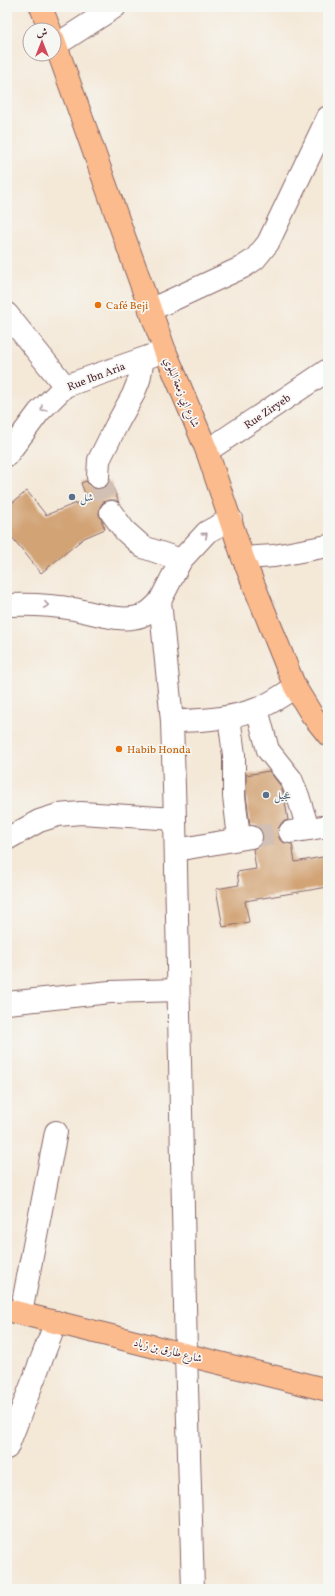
<svg xmlns="http://www.w3.org/2000/svg" width="335" height="1596" font-family="Vollkorn,Amiri,serif">
  <style>
    .building { fill: #d2a375 }
    .lines { fill: none; stroke-linecap: round; stroke-linejoin: round }
    .minor-tunnel { stroke: #d2c0b5; stroke-width: 22; stroke-dasharray: 22 11; stroke-linecap: butt }
    .minor-casing { stroke: #866567; stroke-width: 24 }
    .major-casing { stroke: #866567; stroke-width: 24 }
    .minor { stroke: #fff; stroke-width: 22 }
    .major { stroke: #fbbb8c; stroke-width: 22 }
    .oneway { stroke: #ae9aa0 }
    .food-dot { fill: #e8710a; stroke: #f6f6f2; stroke-width: 1.5 }
    .service-dot { fill: #5c6f8a; stroke: #f6f6f2; stroke-width: 1.5 }
    .labels { text-anchor: middle; stroke-width: 3.5; stroke-linejoin: round; paint-order: stroke }
    .food-label { font-size: 11px; fill: #c56008; stroke: #f6f6f2; text-anchor: start }
    .street-label { font-size: 11px; fill: #4a1f2b; stroke: #f6f6f2 }
    .service-label { font-size: 11px; fill: #4e5e75; stroke: #f6f6f2; text-anchor: start }
  </style>
  <rect width="100%" height="100%" fill="#f6f6f2"/>
  <filter id="ink" filterUnits="userSpaceOnUse"><feTurbulence type="fractalNoise" baseFrequency=".025" numOctaves="2"/><feDisplacementMap in="SourceGraphic" scale="8" xChannelSelector="R" yChannelSelector="G"/><feConvolveMatrix kernelMatrix="1 2 1 2 8 2 1 2 1" color-interpolation-filters="sRGB"/></filter>
  <filter id="wash" filterUnits="userSpaceOnUse"><feTurbulence type="fractalNoise" baseFrequency=".012" numOctaves="4" result="noise"/><feDisplacementMap in="SourceGraphic" scale="16" xChannelSelector="R" yChannelSelector="G"/><feGaussianBlur stdDeviation="0.9" result="paint"/><feColorMatrix in="noise" values="0 0 0 0 0 0 0 0 0 0 0 0 0 0 0 0 0 1.4 0 .05"/><feComposite in="paint" operator="in"/></filter>
  <g filter="url(#wash)">
    <rect width="100%" height="100%" fill="#f4e8d7"/>
    <g id="blocks">
      <g class="building">
        <polygon points="110,479 119,503 116,500 109,500 103,502 100,507 99,514 105,529 84,538 41,573 7,531 7,507 27,491 46,515 87,499 81,483 86,481 91,487 98,489 104,488 108,484"/>
        <polygon points="269,771 280,785 284,795 288,820 282,822 279,827 278,834 280,840 285,843 292,844 295,862 328,856 328,887 245,901 249,922 223,927 216,889 239,885 237,872 256,869 253,849 259,846 263,841 263,834 261,829 256,825 250,825 246,795 246,775"/>
      </g>
    </g>
  </g>
  <g filter="url(#ink)">
    <use href="#blocks" fill-opacity="0" stroke="#866567" stroke-width="1"/>
    <g class="lines">
      <g class="minor-tunnel">
        <polyline points="98,477 111,512"/>
        <polyline points="251,837 290,832"/>
      </g>
      <g class="minor-casing">
        <g id="minor">
          <polyline points="56,45 115,7"/>
          <polyline points="150,310 243,267 255,259 268,243 328,117"/>
          <polyline points="7,314 65,386"/>
          <polyline points="207,451 328,370"/>
          <polyline points="7,455 39,412 65,386 165,351"/>
          <polyline points="98,477 99,460 116,426 133,395 139,380 143,359"/>
          <polyline points="111,512 125,531 143,547 181,560"/>
          <polyline points="243,558 274,556 328,546"/>
          <path d="M7,605C30,604 52,605 74,609C94,613 122,623 141,616C149,613 155,607 160,601"/>
          <polyline points="257,709 268,750 291,779 298,796 308,829"/>
          <polyline points="229,717 234,755 234,796 239,838"/>
          <path d="M172,721C200,721 230,719 257,709C270,704 283,695 295,687"/>
          <polyline points="290,832 328,826"/>
          <polyline points="7,839 39,821 58,815 81,813 175,819"/>
          <polyline points="176,850 251,837"/>
          <polyline points="7,1003 110,992 178,990"/>
          <polyline points="21,1313 56,1132"/>
          <polyline points="7,1448 56,1322"/>
          <polyline points="193,1589 186,1354 175,819 172,721 160,601 181,560 207,532 231,519"/>
        </g>
      </g>
      <g class="major-casing">
        <g id="major">
          <polyline points="41,7 50,30"/>
          <polyline points="54,40 165,351 207,451 243,558 295,687 312,715 328,735"/>
          <polyline points="7,1310 328,1390"/>
        </g>
      </g>
      <use href="#minor" class="minor"/>
      <use href="#major" class="major"/>
    </g>
    <defs><path id="oneway-chevron" d="M-2-3.5L2.5 0L-2 3.5" fill="none" stroke-width="1.6" stroke-linecap="round" stroke-linejoin="round"/></defs>
    <g class="oneway">
      <use href="#oneway-chevron" transform="translate(43 409) rotate(134)"/>
      <use href="#oneway-chevron" transform="translate(205 535) rotate(-41)"/>
      <use href="#oneway-chevron" transform="translate(46 605) rotate(8)"/>
    </g>
  </g>
  <g class="food-dot">
    <circle cx="98" cy="305" r="4"/>
    <circle cx="119" cy="749" r="4"/>
  </g>
  <g class="service-dot">
    <circle cx="72" cy="497" r="4"/>
    <circle cx="266" cy="795" r="4"/>
  </g>
  <g class="labels">
    <g class="food-label">
      <text x="106" y="309">Café Beji</text>
      <text x="127" y="753">Habib Honda</text>
    </g>
    <g class="street-label">
      <text transform="translate(96 376) rotate(-21)" y="4">Rue Ibn Aria</text>
      <text transform="translate(182 392) rotate(67)" y="4">شارع ابي زمعة البلوي</text>
      <text transform="translate(267 411) rotate(-34)" y="4">Rue Ziryeb</text>
      <text transform="translate(168 1350) rotate(14)" y="4">شارع طارق بن زياد</text>
    </g>
    <g class="service-label">
      <text x="80" y="501">شل</text>
      <text x="274" y="799">عجيل</text>
    </g>
  </g>
  <rect width="335" height="1596" fill="none" stroke="#f6f6f2" stroke-width="24"/>
  <g transform="translate(42 42)"><circle r="19" fill="#f6f6f2" stroke="#b1a0a2"/>
  <path d="M0-3L7 15L0 10L-7 15Z" fill="#d1495b"/>
  <text y="-6" font-size="11" font-weight="bold" text-anchor="middle" fill="#4a1f2b">ش</text>
  </g>
</svg>
